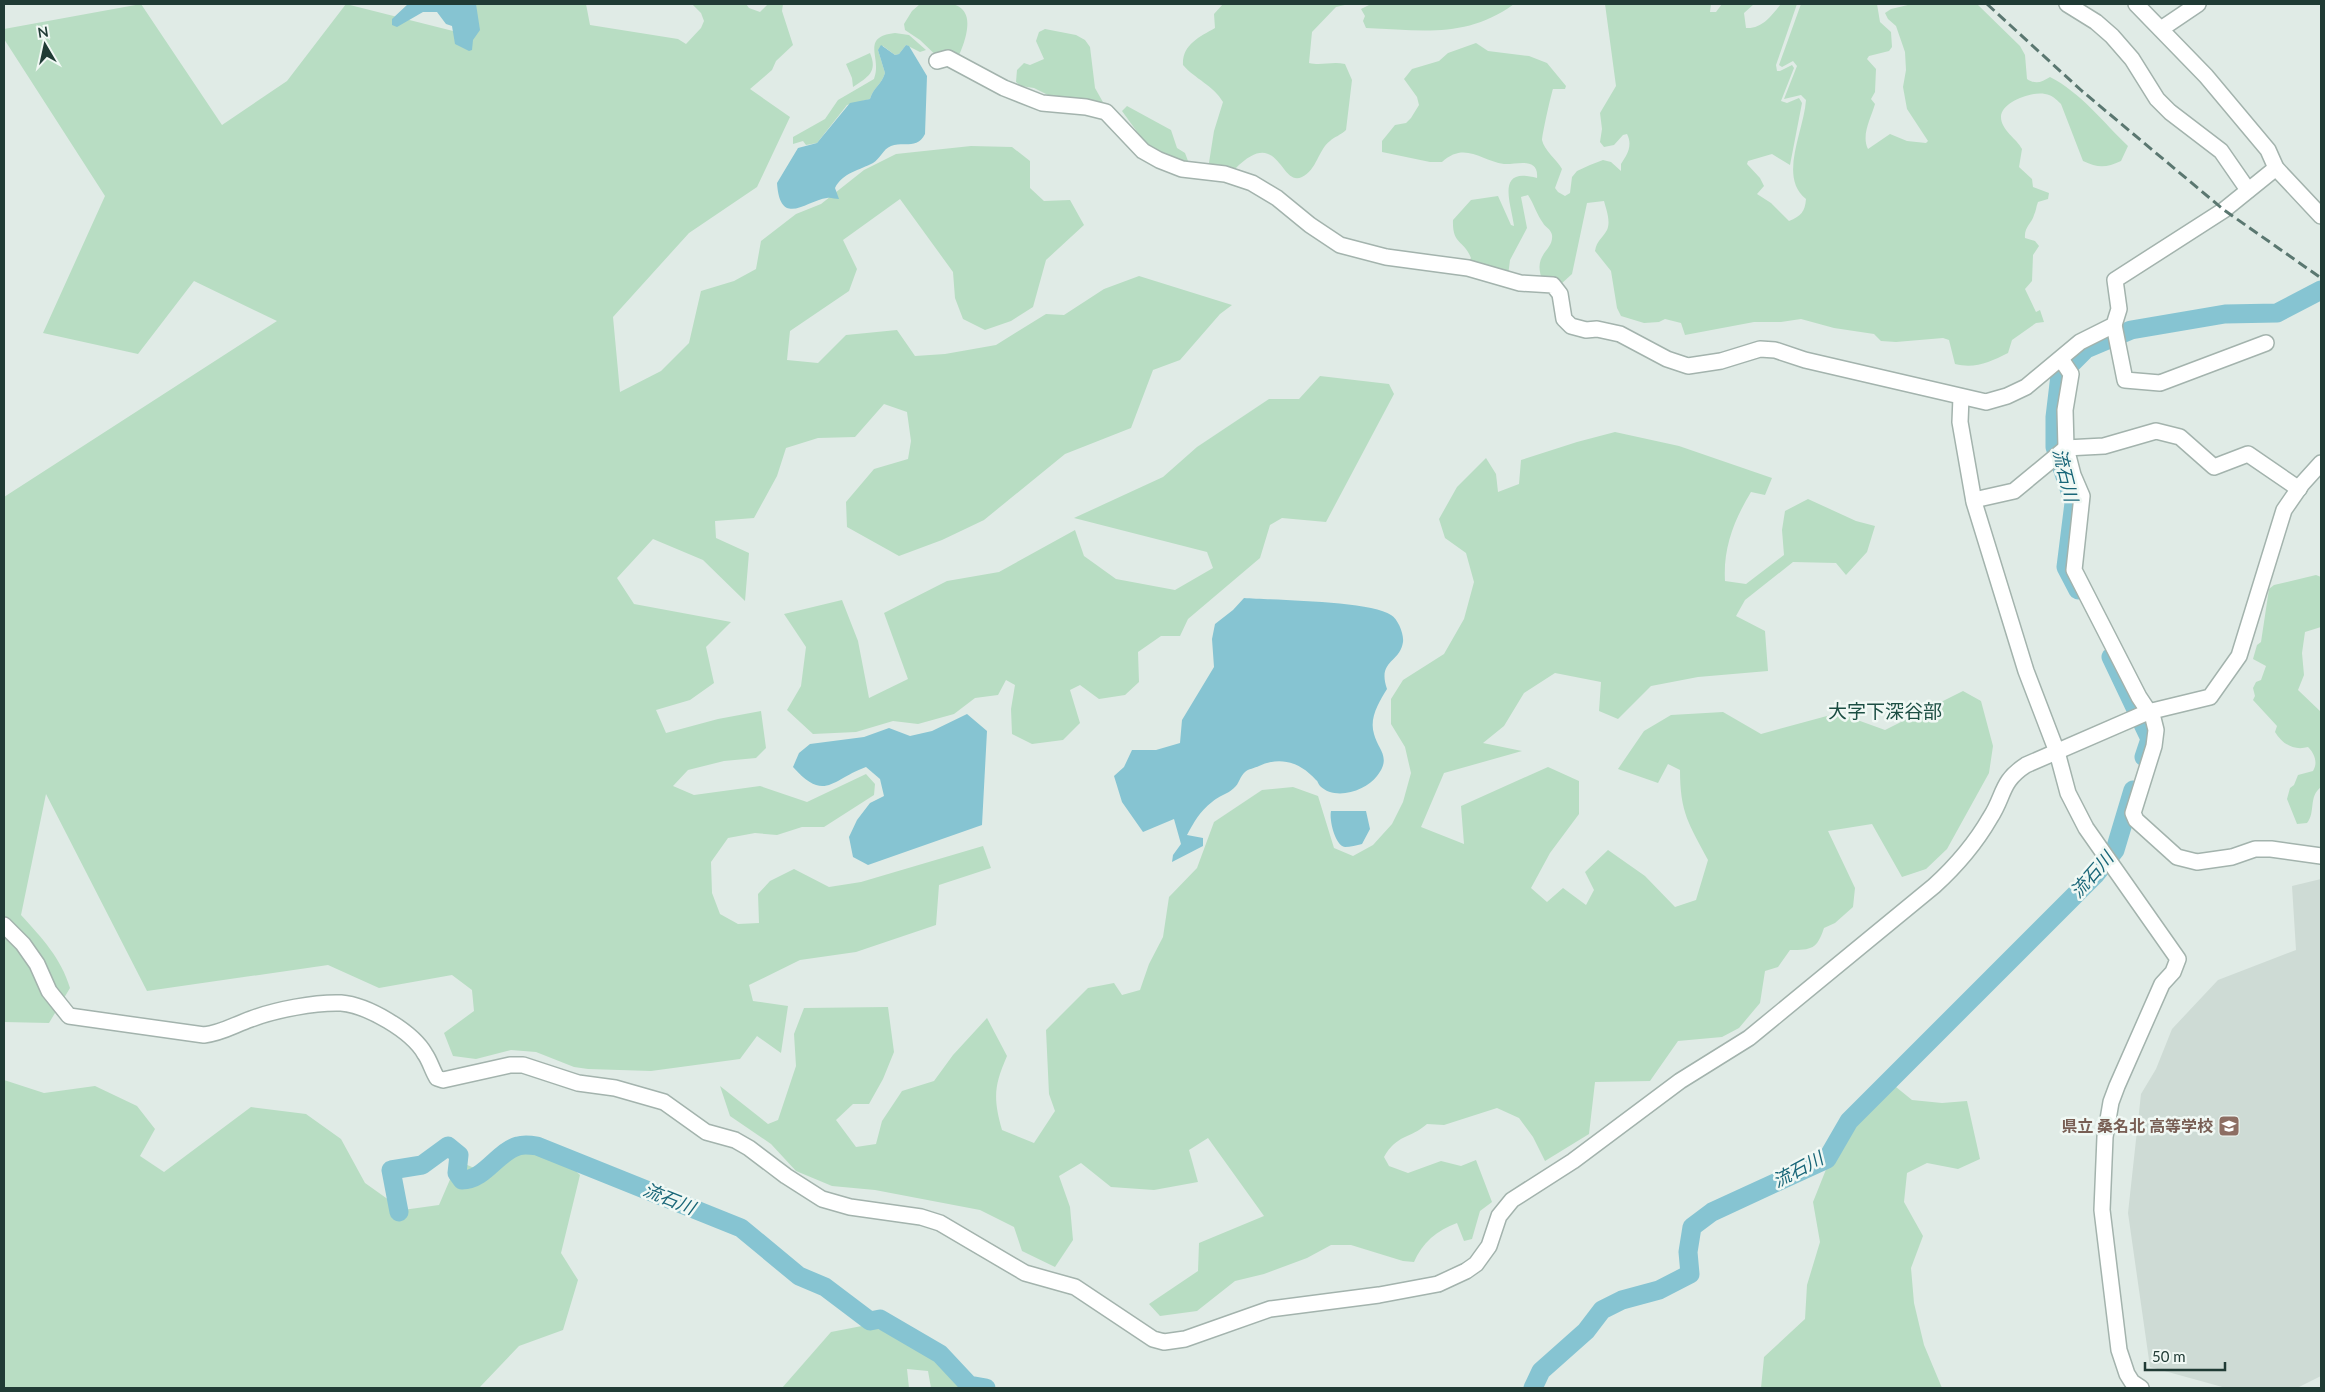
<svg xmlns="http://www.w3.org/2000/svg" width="2325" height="1392" font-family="Lato,'Noto Sans JP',sans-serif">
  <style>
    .built { fill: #cedbd5 }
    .green { fill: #b8ddc3 }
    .water { fill: #86c4d2 }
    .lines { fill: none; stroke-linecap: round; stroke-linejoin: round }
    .river { stroke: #86c4d2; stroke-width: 19 }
    .minor-casing { stroke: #a3b3ad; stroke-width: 18 }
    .minor { stroke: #fff; stroke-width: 15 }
    .rail { stroke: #5a7770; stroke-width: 3; stroke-dasharray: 10 5; stroke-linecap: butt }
    .labels { text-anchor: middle; stroke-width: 5; stroke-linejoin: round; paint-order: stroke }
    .education-label { font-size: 16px; font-weight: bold; fill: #785e54; stroke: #f0f8f4; text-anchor: end }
    .water-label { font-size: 18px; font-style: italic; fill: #196678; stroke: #f0f8f4 }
    .quarter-label { font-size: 19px; fill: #1c4e43; stroke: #f0f8f4 }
  </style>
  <rect width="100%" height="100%" fill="#e0ebe6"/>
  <polygon class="built" points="2321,879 2321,1376 2297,1388 2226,1388 2150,1367 2128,1213 2141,1094 2156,1069 2172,1029 2218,980 2296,950 2292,886"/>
  <g class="green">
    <path d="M141,4L222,125L287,81L346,4L457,32L472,4H586L590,25L678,39L686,44L701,28L704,21L701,13L692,4H746L749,8L760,12L768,4H783L782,11L793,45L776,61L772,70L750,89L790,117L757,187L689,233L613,317L620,392L661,371L689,343L701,291L734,281L756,269L761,241L796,214L821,204L864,170L896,154L971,146L1012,147L1030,161V188L1044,201L1070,200L1084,225L1046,260L1033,307L1011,321L985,330L963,319L955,298L953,272L900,199L843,240L857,269L849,291L790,331L787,360L818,363L846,335L897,330L915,356L945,354L996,345L1046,314L1064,315L1104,289L1139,276L1232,305L1220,314L1180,360L1153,370L1131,428L1065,454L984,520L942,540L899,556L847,527L846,502L874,469L908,459L911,441L907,412L884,404L855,437L818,438L786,448L777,476L754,518L715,521L716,538L749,553L745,601L703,560L653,539L617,578L634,604L731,622L706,647L714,683L690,700L656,710L666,733L718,719L761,711L766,748L756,758L724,761L688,770L673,786L694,795L760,786L807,802L866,774L875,784L874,795L824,827H802L777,835L755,833L728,838L711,862L712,893L720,914L738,924L759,923L758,894L770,881L794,869L829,887L861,882L983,846L991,868L939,885L936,925L856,952L800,960L749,985L753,1001L788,1006L781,1053L757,1036L740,1059L651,1071L588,1069L574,1067L536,1052L511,1050L476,1059L453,1056L444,1033L474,1011L472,990L452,975L379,988L328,965L147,991L46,794L21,915C42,938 61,958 70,988L49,1023L4,1022V497L277,321L194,281L138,354L43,333L105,196L4,39V29Z"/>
    <path d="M920,4C930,4 942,2 952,4C980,10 963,48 955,64L943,62L920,40L905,30L904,24L912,11Z"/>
    <path d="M1223,4H1349L1336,7L1312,32L1309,63C1322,66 1332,61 1345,64L1352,80L1346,130C1341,135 1334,137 1330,141C1318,150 1317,170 1302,177C1280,188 1279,124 1235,169L1234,173L1208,169L1214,131L1223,102C1213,85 1195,79 1183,65C1182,45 1199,37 1215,28L1214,14Z"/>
    <path d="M1371,4H1514C1466,39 1421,30 1366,28L1363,21L1365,16L1361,9Z"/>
    <path d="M1605,4H1711L1710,12H1716L1722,4H1754L1744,13L1746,28C1762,29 1771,16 1781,4H1797L1776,65L1777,71H1780L1792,65L1794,68L1781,101L1787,103L1799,98L1802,103L1790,165L1772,154L1748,161L1747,164L1760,178L1764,186L1757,194L1771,203L1789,221C1801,216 1805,212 1806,199C1778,177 1804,131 1806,100L1801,95L1784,99L1797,66L1793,61L1782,67L1779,65L1801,4H1877L1880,22L1891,32L1892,47L1889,51L1869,56L1867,59L1876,69L1875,92L1871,99L1875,104C1871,118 1861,135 1868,149L1890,134L1907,141L1926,143L1928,141L1907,109L1903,87L1906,70L1905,52L1896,26L1888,19L1885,13L1891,9L1912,4H1977L2020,46L2025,55L2027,79C2036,85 2042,82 2050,77C2080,92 2104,123 2128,146L2121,161C2106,168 2098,168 2083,161L2061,104C2056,99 2052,95 2045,94C2032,91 2001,102 2001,117C2001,130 2017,139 2022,149L2019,167L2032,179L2033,187L2049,193L2048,199L2038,202C2036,207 2036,211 2034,215C2032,223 2024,227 2025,238L2035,241L2039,246L2033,255L2032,281L2025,289L2036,312L2040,310L2044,322L2036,323L2012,340L2008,353C1990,362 1975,369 1955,364L1949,340L1943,338L1896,342L1881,341L1874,334L1834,328L1801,319L1781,322H1754L1685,335L1681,323L1665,319L1659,322L1644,323L1621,316L1617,308L1611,271L1595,251C1597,240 1602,239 1607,230C1611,221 1606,209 1604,201L1587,203L1572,274L1561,284L1543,282C1531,253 1554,252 1552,235C1551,229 1545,227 1543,223C1537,215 1534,204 1528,195L1521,197L1527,228L1510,260L1508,276L1467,264L1471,258C1464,240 1452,245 1453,220L1471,200L1498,196L1511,225L1514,226C1511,203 1495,166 1537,178C1539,156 1516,165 1504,164C1481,161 1465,141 1442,162H1430L1382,152V141L1395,125L1406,123L1411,118L1419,105L1417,97L1404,79L1412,69L1439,61L1448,53L1476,43L1488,51L1529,56L1547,63L1566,86L1565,89H1553C1551,94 1542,135 1542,140C1544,150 1557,160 1562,169L1555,188L1558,192L1565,196L1570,193L1572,177L1577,171L1590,165L1603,160L1611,162L1621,171V164C1627,155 1633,146 1627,134L1623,135L1614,145L1604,147L1600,142L1602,129L1600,113L1616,86Z"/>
    <polygon points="1045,29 1076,35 1085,40 1090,47 1095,88 1104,104 1050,96 1034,88 1021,86 1016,82 1017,70 1024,63 1030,65 1044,59 1036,41 1039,32"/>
    <path d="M895,33L909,35L926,50L920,52L906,45L899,54L895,55L883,46L878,50L885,73C882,84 873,88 870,99L847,105L817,143L806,145L803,141L793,144V137L825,119L838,100L874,79C883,58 859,37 895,33Z"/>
    <path d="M870,53C878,72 868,77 853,87L852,78L846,64Z"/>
    <polygon points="1127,106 1171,130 1177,148 1185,153 1191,169 1151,151 1122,111"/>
    <polygon points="1320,376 1389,384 1394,394 1326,522 1282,518 1270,525 1260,558 1188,619 1180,636 1161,636 1138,652 1139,682 1125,695 1099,699 1080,685 1070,690 1080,723 1063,740 1032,744 1012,734 1011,709 1015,685 1006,680 998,695 975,698 954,714 918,724 893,721 856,732 813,734 787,710 801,686 806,647 784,614 842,600 858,641 869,698 908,679 884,613 947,581 999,572 1075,530 1084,556 1116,579 1175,590 1213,568 1207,552 1074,518 1163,477 1197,447 1269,399 1299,399"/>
    <path d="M1615,432L1679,446L1772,478L1765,495L1751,492C1734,520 1723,548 1725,581L1746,584L1784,555L1782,530L1785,511L1808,499L1856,521L1875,526L1867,552L1846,575L1836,563L1793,562L1745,600L1736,616L1765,631L1768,671L1698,677L1651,686L1618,719L1599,711L1601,682L1555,673L1524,693L1504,726L1483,743L1522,751L1444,773L1421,827L1464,844L1461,806L1548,767L1579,781V814L1550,853L1531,888L1547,902L1563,888L1586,905L1594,890L1585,872L1608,850L1645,876L1675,907L1696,900L1708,860C1689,824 1680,813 1680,770L1668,764L1658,783L1618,769L1644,731L1671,715L1723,712L1761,734L1838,713L1885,730L1963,691L1981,701L1993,746L1989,773L1947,849L1926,869L1902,877L1872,824L1828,831L1855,888L1853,907L1835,923L1824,928C1817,949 1812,950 1790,950L1778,967L1765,971L1760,1003L1739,1028L1722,1037L1678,1041L1650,1081L1595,1082L1589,1134L1545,1161L1533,1137L1519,1118L1497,1108L1444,1125L1427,1124C1410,1139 1397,1134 1384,1157L1389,1166L1408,1173L1441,1161L1461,1166L1476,1160L1492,1202L1480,1211L1472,1239L1464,1241L1457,1223C1437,1230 1422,1243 1414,1262L1403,1261L1351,1245H1331L1307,1258L1264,1274L1235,1281L1197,1311L1160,1316L1149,1304L1198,1271L1199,1243L1264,1216L1208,1138L1189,1150L1198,1182L1154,1190L1111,1187L1081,1163L1059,1176L1070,1207L1073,1240L1055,1267L1022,1251L1014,1227L980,1210L875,1190L832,1186L796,1171L771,1144L730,1116L720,1086L768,1124L778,1120L796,1066L794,1034L804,1008L888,1007L894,1052L883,1079L869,1104H853L836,1120L856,1147L876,1144L882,1121L902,1091L934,1081L953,1055L987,1018L1007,1056C994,1086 993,1098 1002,1130L1034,1143L1055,1111L1049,1094L1046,1030L1088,988L1114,983L1122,995L1140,990L1149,964L1163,937L1169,897L1197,868L1214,822L1262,790L1293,787L1318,796L1334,848L1353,856L1373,845L1392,824L1403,802L1411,773L1405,747L1391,724V699L1403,680L1444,654L1464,619L1474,582L1466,553L1445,538L1439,519L1457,487L1486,458L1496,474L1498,492L1519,484L1521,460L1577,442Z"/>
    <path d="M2316,575L2321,577V627L2305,632L2302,653L2304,675L2298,690L2321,712V787C2308,797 2316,812 2307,823L2297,824L2287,799L2290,788L2294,785L2298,775L2313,771C2318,763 2315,754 2308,747C2294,751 2282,744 2275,732L2277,726L2253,700L2255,696L2253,688L2256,682L2261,680L2266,666L2253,659L2257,645L2261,642L2269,589L2274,585Z"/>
    <polygon points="4,1080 44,1093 95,1086 137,1106 155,1129 140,1156 164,1172 251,1107 306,1114 341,1139 365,1183 403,1210 439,1205 458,1161 486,1173 514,1148 562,1158 580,1175 561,1253 578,1280 563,1330 519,1346 479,1388 4,1388"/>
    <polygon points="1896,1087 1912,1100 1942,1103 1967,1101 1980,1159 1958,1169 1927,1163 1907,1173 1904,1202 1923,1236 1911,1268 1914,1303 1924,1345 1942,1388 1761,1388 1764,1357 1805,1319 1807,1285 1820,1242 1813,1202 1829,1162 1852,1122 1883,1093"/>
    <polygon points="867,1325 942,1352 964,1378 994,1388 931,1388 928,1371 907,1369 909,1388 782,1388 831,1332"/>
  </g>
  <g class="water">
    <polygon points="408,4 476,4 480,30 473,40 472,50 469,51 455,44 452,26 446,24 437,12 423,12 397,27 392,25 392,19"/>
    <path d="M881,45L895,55L899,54L906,45L909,46L927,76L925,134C917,150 904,141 891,146C883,149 880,159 873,163C860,170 842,173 835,188L839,199C835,199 830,197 827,198C807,200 780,229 777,183L798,148L817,143L850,103L870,99C873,88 882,84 885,73L878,50Z"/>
    <path d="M1244,598C1273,600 1371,601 1391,615C1398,619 1404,634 1403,642C1400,663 1377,660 1387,689C1379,702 1369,718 1374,734C1378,750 1392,757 1377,776C1366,791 1335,801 1320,786C1318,784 1318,781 1316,780C1300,762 1280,756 1259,766C1255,768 1248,769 1245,772C1240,776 1239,784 1234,788C1228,794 1218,796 1212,802C1200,811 1194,822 1187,835L1203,838V846L1172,862L1173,855L1181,844L1174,819L1143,832L1122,802L1114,776L1124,767L1132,750H1156L1180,743L1182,720L1214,667L1212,639L1215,624L1233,610Z"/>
    <path d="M967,714L987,731L982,825L868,865L853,857L849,837L857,820L870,803L884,796L880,779L866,767C832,779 825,803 793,767L799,753L810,744L864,737L889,728L910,736L932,731Z"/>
    <path d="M1331,811H1366L1370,829L1362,844C1357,845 1350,847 1345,847C1335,846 1329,819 1331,811Z"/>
  </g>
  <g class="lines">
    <g class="river">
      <polyline points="2078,590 2066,567 2074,503 2055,447 2055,417 2060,375 2086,349 2131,330 2225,314 2277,313 2321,290"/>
      <polyline points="2111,657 2150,739 2144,757"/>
      <path d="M399,1212L391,1170L422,1165L448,1146L459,1155L457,1173L462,1180C485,1180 497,1152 518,1146C524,1144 531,1145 537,1146L741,1228L799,1276L825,1287L870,1321L880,1319L940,1354L969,1385L986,1388"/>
      <polyline points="1533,1388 1541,1371 1586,1331 1602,1310 1622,1300 1659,1290 1690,1274 1688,1252 1692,1227 1712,1212 1827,1159 1849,1121 2095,875 2115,850 2133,790"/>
    </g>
    <g class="minor-casing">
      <g id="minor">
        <polyline points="2067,4 2096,22 2112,36 2132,59 2157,99 2170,112 2221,151 2248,190"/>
        <polyline points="2136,4 2206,76 2268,150 2276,168 2321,216"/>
        <polyline points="2161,29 2198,4"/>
        <polyline points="937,61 948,58 1004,88 1042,103 1086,107 1106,112 1143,151 1159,160 1182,169 1225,174 1252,183 1277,198 1310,225 1340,245 1386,257 1468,268 1520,283 1553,285 1560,294 1564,319 1571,326 1586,330 1597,329 1620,334 1667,359 1688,366 1721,361 1760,349 1775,350 1805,360 1986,402 2007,396 2026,387 2080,342 2114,325 2119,309 2115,280 2224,210 2276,168"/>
        <polyline points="2114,325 2125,380 2160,383 2266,343"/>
        <polyline points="2061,359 2071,374 2065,410 2066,448 2073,475 2082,496 2074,570 2139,697 2153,718 2156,730 2154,746 2133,813 2136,820 2177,857 2197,862 2232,857 2255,849 2271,849 2321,856"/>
        <polyline points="1961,397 1960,422 1974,502 2026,671 2057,752 2068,793 2086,828 2178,959 2173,972 2162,984 2117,1086 2111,1102 2105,1137 2102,1210 2119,1350 2127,1374 2132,1382 2141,1388"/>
        <polyline points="1974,500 2014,491 2066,448 2104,446 2156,431 2180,437 2214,467 2248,454 2299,489"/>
        <path d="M4,925L23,944L37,964L49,991L69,1016L204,1035C222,1033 234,1025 251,1019C275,1010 315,1002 341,1003C367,1005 412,1031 425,1054C430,1061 432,1070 437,1078L443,1080L510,1065H523L578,1083L615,1088L664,1102L706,1132L735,1140L749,1148L786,1176L822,1199L850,1207L921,1217L940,1223L1025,1273L1075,1287L1153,1339L1164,1342L1185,1339L1270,1309L1379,1295L1438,1284L1466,1271L1476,1264L1489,1246L1499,1216L1512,1200L1573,1161L1680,1081L1749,1038L1934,886C1956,866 1975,844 1990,818C2005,795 2000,782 2026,765L2148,712L2210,697L2239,656L2284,510L2302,484L2321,463"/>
      </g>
    </g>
    <use href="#minor" class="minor"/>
    <polyline class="rail" points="1987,4 2082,91 2224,210 2321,278"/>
  </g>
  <defs>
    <g id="school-square" transform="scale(1.125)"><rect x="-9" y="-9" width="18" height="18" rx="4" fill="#8d6e63" stroke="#f0f8f4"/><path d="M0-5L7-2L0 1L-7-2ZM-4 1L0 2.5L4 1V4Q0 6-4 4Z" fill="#fff"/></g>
  </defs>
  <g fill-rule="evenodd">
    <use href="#school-square" x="2229" y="1126"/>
  </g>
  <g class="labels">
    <g class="education-label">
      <text x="2213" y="1132">県立 桑名北 高等学校</text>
    </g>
    <g class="water-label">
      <text transform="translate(2065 475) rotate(76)" y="6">流石川</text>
      <text transform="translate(2092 875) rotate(-49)" y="6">流石川</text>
      <text transform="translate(1798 1170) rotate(-28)" y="6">流石川</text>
      <text transform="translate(669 1199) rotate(22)" y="6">流石川</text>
    </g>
    <g class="quarter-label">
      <text x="1885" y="718">大字下深谷部</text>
    </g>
  </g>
  <rect width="2325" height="1392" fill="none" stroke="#203b35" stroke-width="10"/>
  <g transform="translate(45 45) rotate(351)" stroke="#f0f8f4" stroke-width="4" paint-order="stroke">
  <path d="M0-4L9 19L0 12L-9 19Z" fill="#203b35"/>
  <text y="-8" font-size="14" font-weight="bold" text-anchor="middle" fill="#203b35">N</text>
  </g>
  <path d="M2145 1362v8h80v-8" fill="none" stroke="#203b35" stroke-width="2.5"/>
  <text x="2152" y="1362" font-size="15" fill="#203b35" stroke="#f0f8f4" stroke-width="4" paint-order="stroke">50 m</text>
</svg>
